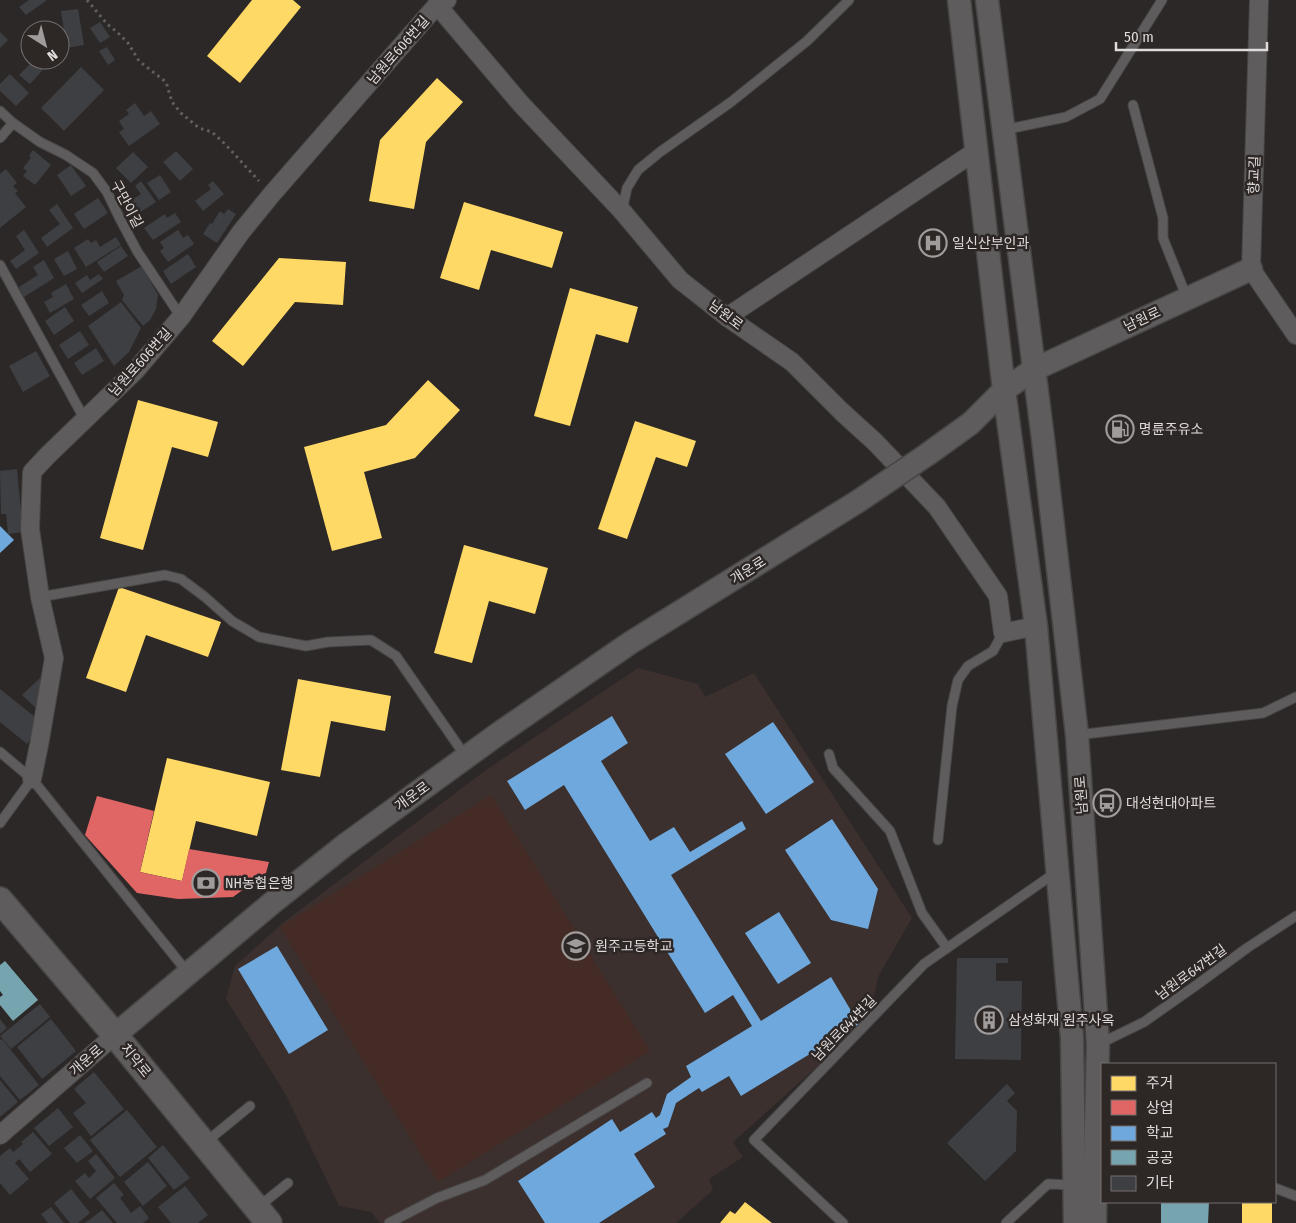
<svg xmlns="http://www.w3.org/2000/svg" width="1296" height="1223" font-family="'Fira Sans Condensed','Noto Sans KR',sans-serif">
  <style>
    .built { fill: #3b302e }
    .green { fill: #452b25 }
    .homes { fill: #ffd966 }
    .shops { fill: #e06666 }
    .schools { fill: #6fa8dc }
    .public { fill: #76a5af }
    .building { fill: #3d3f43 }
    .lines { fill: none; stroke-linecap: round; stroke-linejoin: round }
    .service-casing { stroke: #484545; stroke-width: 11 }
    .minor-casing { stroke: #484545; stroke-width: 20 }
    .tertiary-casing { stroke: #484545; stroke-width: 25 }
    .secondary-casing { stroke: #484545; stroke-width: 28 }
    .path { stroke: #62605f; stroke-width: 3; stroke-dasharray: 2.5 4; stroke-linecap: butt }
    .service { stroke: #5e5c5c; stroke-width: 9 }
    .minor { stroke: #5e5c5c; stroke-width: 18 }
    .tertiary { stroke: #5e5c5c; stroke-width: 22 }
    .secondary { stroke: #5e5c5c; stroke-width: 25 }
    .tertiary-bridge-casing { stroke: #484545; stroke-width: 25; stroke-linecap: butt }
    .tertiary-bridge { stroke: #5e5c5c; stroke-width: 22 }
    .labels { text-anchor: middle; stroke-width: 5; stroke-linejoin: round; paint-order: stroke }
    .street-label { font-size: 14px; fill: #dfdbda; stroke: #2d2726 }
    .poi-label { font-size: 14px; fill: #dfdbda; stroke: #2d2726; text-anchor: start }
  </style>
  <rect width="100%" height="100%" fill="#2c2827"/>
  <polygon class="built" points="638,668 698,684 705,697 754,673 912,918 879,975 868,1021 733,1142 743,1157 709,1179 713,1190 676,1223 380,1223 371,1212 339,1206 286,1095 226,999 235,966 284,922 486,770"/>
  <polygon class="green" points="491,795 650,1051 438,1182 280,927"/>
  <g class="homes">
    <polygon points="252,0 293,0 301,7 240,83 207,56"/>
    <polygon points="437,78 463,102 426,142 414,209 369,201 380,140"/>
    <polygon points="464,202 563,232 552,268 491,250 479,290 440,278"/>
    <polygon points="279,258 346,262 343,305 295,302 243,366 212,341"/>
    <polygon points="570,288 638,307 628,343 596,334 570,426 534,416"/>
    <polygon points="428,380 460,410 415,458 364,472 382,538 332,551 304,447 386,425"/>
    <polygon points="138,400 218,422 208,457 172,447 143,550 100,538"/>
    <polygon points="635,421 696,441 687,467 656,457 627,539 598,529"/>
    <polygon points="464,545 548,568 535,614 489,601 472,663 434,653"/>
    <polygon points="119,587 221,622 208,657 146,635 126,692 86,678"/>
    <polygon points="298,679 391,696 385,731 331,721 320,777 281,770"/>
    <polygon points="167,758 270,782 257,836 196,821 182,881 140,872"/>
    <polygon points="745,1202 772,1223 720,1223 730,1211 735,1214"/>
    <rect x="1242" y="1202" width="30" height="21"/>
  </g>
  <polygon class="shops" points="97,796 154,811 140,872 182,881 189,849 269,862 266,873 233,897 178,899 137,893 85,835"/>
  <g class="schools">
    <polygon points="0,526 14,540 0,553"/>
    <polygon points="612,716 628,743 601,761 650,841 674,827 690,852 742,821 746,829 671,875 761,1021 831,977 859,1024 741,1096 729,1076 702,1092 699,1088 676,1103 668,1127 663,1129 666,1134 634,1154 655,1187 599,1223 545,1223 518,1181 612,1119 620,1132 652,1112 656,1118 660,1115 667,1094 691,1077 686,1066 752,1026 733,995 705,1013 564,785 525,810 507,781"/>
    <polygon points="773,722 814,782 766,814 725,754"/>
    <polygon points="832,819 878,889 868,929 831,920 785,850"/>
    <polygon points="779,912 811,963 778,984 745,933"/>
    <polygon points="277,946 328,1030 289,1054 238,969"/>
  </g>
  <g class="public">
    <polygon points="5,961 38,1000 13,1021 0,1005 0,997 3,995 0,991 0,965"/>
    <polygon points="1161,1202 1209,1202 1208,1223 1161,1223"/>
  </g>
  <g class="building">
    <polygon points="29,0 47,0 26,15 19,7"/>
    <polygon points="78,9 84,45 60,49 60,31 64,31 61,11"/>
    <polygon points="100,22 110,37 100,43 90,28"/>
    <polygon points="0,32 8,40 0,48"/>
    <polygon points="30,47 30,60 47,60 50,62 30,84 19,75 32,62 23,54"/>
    <polygon points="107,47 115,60 108,65 99,51"/>
    <polygon points="81,67 104,90 64,131 41,108"/>
    <polygon points="10,74 29,93 16,106 0,91 0,84"/>
    <polygon points="135,103 144,116 151,111 160,124 129,146 119,132 124,129 119,121 129,114 126,110"/>
    <polygon points="33,150 51,165 35,185 23,176 27,171 23,168 31,158 29,156"/>
    <polygon points="176,151 193,169 180,181 163,162"/>
    <polygon points="133,152 148,167 131,183 116,168"/>
    <polygon points="71,165 86,186 71,196 57,175"/>
    <polygon points="6,169 17,183 13,186 18,191 15,193 26,207 0,228 0,174"/>
    <polygon points="160,175 171,192 159,200 147,183"/>
    <polygon points="141,181 156,202 136,215 127,203 141,194 135,186"/>
    <polygon points="213,181 224,194 203,211 195,201 211,189 208,185"/>
    <polygon points="98,198 108,213 84,229 74,214"/>
    <polygon points="57,204 73,228 47,247 41,238 60,224 49,210"/>
    <polygon points="228,209 236,214 217,243 203,234 210,223 212,224 220,211 224,214"/>
    <polygon points="175,213 181,222 153,240 144,228 165,214 167,218"/>
    <polygon points="24,230 39,253 16,269 10,261 25,250 16,236"/>
    <polygon points="178,230 183,238 188,235 194,244 168,262 160,251 164,248 160,242"/>
    <polygon points="116,237 121,245 86,267 74,248 88,239 91,243 96,240 100,247"/>
    <polygon points="121,246 128,256 104,272 97,262"/>
    <polygon points="68,251 77,269 64,276 54,259"/>
    <polygon points="188,254 196,267 171,284 163,271"/>
    <polygon points="44,260 54,278 24,297 19,287 38,275 33,267"/>
    <polygon points="142,266 158,295 156,309 150,320 143,326 122,300 124,295 116,281"/>
    <polygon points="99,274 103,279 82,293 75,283 87,275 90,280"/>
    <polygon points="66,284 74,299 50,313 44,302 53,297 51,293"/>
    <polygon points="102,291 109,303 89,316 81,305"/>
    <polygon points="121,302 141,328 129,352 114,366 88,326"/>
    <polygon points="65,307 74,321 54,335 45,321"/>
    <polygon points="80,331 89,345 68,359 59,345"/>
    <polygon points="96,348 104,361 82,375 74,363"/>
    <polygon points="36,351 50,376 23,392 9,366"/>
    <polygon points="17,469 23,532 8,534 6,514 1,514 0,471"/>
    <polygon points="40,678 43,688 38,710 22,695"/>
    <polygon points="0,689 35,717 31,738 27,744 0,722"/>
    <polygon points="957,958 1008,958 1008,963 996,963 996,981 1022,981 1021,1060 955,1059"/>
    <polygon points="40,1004 50,1017 11,1049 0,1036"/>
    <polygon points="0,1019 7,1028 0,1034"/>
    <polygon points="51,1019 76,1051 42,1079 17,1047"/>
    <polygon points="2,1039 39,1085 20,1100 0,1076 0,1040"/>
    <polygon points="94,1072 124,1109 91,1136 73,1113 86,1103 74,1089"/>
    <polygon points="0,1080 18,1102 0,1117"/>
    <polygon points="1007,1084 1015,1093 1007,1101 1017,1111 1016,1151 985,1181 947,1143"/>
    <polygon points="58,1108 73,1127 49,1146 34,1128"/>
    <polygon points="127,1110 157,1147 120,1177 90,1140"/>
    <polygon points="33,1132 52,1154 30,1172 19,1159 15,1163 29,1179 10,1195 0,1183 0,1156 10,1148 13,1152 23,1144 21,1142"/>
    <polygon points="80,1135 93,1151 77,1163 64,1148"/>
    <polygon points="163,1145 190,1178 174,1190 148,1158"/>
    <polygon points="96,1154 115,1178 90,1199 75,1181 85,1173 89,1178 96,1171 88,1161"/>
    <polygon points="148,1162 167,1186 143,1206 124,1182"/>
    <polygon points="114,1183 124,1195 120,1198 131,1213 140,1206 149,1218 143,1223 117,1223 96,1198"/>
    <polygon points="185,1186 208,1215 198,1223 171,1223 158,1207"/>
    <polygon points="71,1189 90,1213 78,1223 70,1223 54,1203"/>
    <polygon points="51,1207 64,1223 48,1223 41,1214"/>
    <polygon points="102,1210 113,1223 85,1223"/>
  </g>
  <g class="lines">
    <g class="service-casing">
      <g id="service">
        <polyline points="1133,105 1163,218 1163,238 1187,298"/>
        <polyline points="0,111 13,123 40,142 66,155 93,173 107,192 120,219 137,251 181,317"/>
        <polyline points="1003,130 1066,117 1100,99 1162,0"/>
        <polyline points="0,138 13,123"/>
        <polyline points="622,211 627,188 638,170 660,152 731,102 807,41 849,0"/>
        <polyline points="0,265 85,420"/>
        <polyline points="40,597 165,575 181,579 205,597 232,621 259,637 306,646 328,642 371,640 396,656 466,757"/>
        <polyline points="1077,735 1263,713 1296,697"/>
        <polyline points="0,752 32,779 188,973"/>
        <polyline points="829,754 833,768 890,831 922,913 947,948"/>
        <polyline points="0,823 32,779"/>
        <polyline points="938,840 952,706 958,680 968,666 993,651 1003,633"/>
        <polyline points="1099,1044 1144,1022 1198,984 1247,948 1296,916"/>
        <polyline points="206,1142 250,1106"/>
        <polyline points="1275,1188 1296,1196"/>
        <polyline points="257,1208 288,1183"/>
        <polyline points="389,1223 437,1198 485,1180 647,1083"/>
        <polyline points="843,1223 754,1140 924,964 1055,873"/>
        <polyline points="1006,1223 1048,1184 1073,1185"/>
      </g>
    </g>
    <g class="minor-casing">
      <g id="minor">
        <polyline points="1259,0 1251,269 1296,335"/>
        <polyline points="437,5 521,104 622,211 680,280 727,317 792,362 842,412 875,442 937,507 998,596 1003,633 1036,626"/>
        <polyline points="727,317 976,151"/>
        <polyline points="32,779 39,745 54,658 40,597 30,529 32,472 48,455 136,370 181,317 241,232 272,194 437,5 447,0"/>
        <polyline points="0,1135 115,1035"/>
      </g>
    </g>
    <g class="tertiary-casing">
      <g id="tertiary">
        <polyline points="959,0 1004,390 1036,626 1072,1038 1075,1223"/>
        <polyline points="987,0 1043,439 1077,735 1098,1044 1096,1127 1095,1223"/>
        <polyline points="928,454 971,423 1004,390 1033,370 1251,269"/>
        <polyline points="115,1035 272,903 345,845 498,734 630,643 857,502"/>
      </g>
    </g>
    <g class="secondary-casing">
      <polyline id="secondary" points="0,900 115,1035 269,1223"/>
    </g>
    <polyline class="path" points="87,0 107,24 117,32 128,43 139,61 166,82 172,102 181,113 199,128 212,132 225,144 259,181"/>
    <use href="#service" class="service"/>
    <use href="#minor" class="minor"/>
    <use href="#tertiary" class="tertiary"/>
    <use href="#secondary" class="secondary"/>
    <g class="tertiary-bridge-casing">
      <polyline id="tertiary-bridge" points="857,502 928,454"/>
    </g>
    <use href="#tertiary-bridge" class="tertiary-bridge"/>
  </g>
  <defs>
    <g id="hospital-ring" transform="scale(1.4375)"><circle r="9.5" fill="#2d2726" stroke="#a09c9b" stroke-width="1.5"/><path d="M-5-5h3v3.5h4V-5h3V5h-3V1.5h-4V5h-3Z" fill="#a09c9b"/></g>
    <g id="fuel-ring" transform="scale(1.4375)"><circle r="9.5" fill="#2d2726" stroke="#a09c9b" stroke-width="1.5"/><path d="M-5.5-6h7V0h2V4h1.3V-2.5L3-4.5l.8-.8L6-3V5H2.5V1h-1V6h-7ZM-4.2-4.7v3.2H.2V-4.7Z" fill="#a09c9b"/></g>
    <g id="bus-ring" transform="scale(1.4375)"><circle r="9.5" fill="#2d2726" stroke="#a09c9b" stroke-width="1.5"/><path d="M-5-6H5V4H4V6H2V4H-2V6H-4V4H-5ZM-3.5-4V0h7V-4ZM-3.5 1.2v1.5H-2V1.2ZM2 1.2v1.5H3.5V1.2Z" fill="#a09c9b"/></g>
    <g id="bank-ring" transform="scale(1.4375)"><circle r="9.5" fill="#2d2726" stroke="#a09c9b" stroke-width="1.5"/><path d="M-6-4H6V4H-6ZM0-2.3a2.3 2.3 0 1 0 0 4.6a2.3 2.3 0 1 0 0-4.6Z" fill="#a09c9b"/></g>
    <g id="school-ring" transform="scale(1.4375)"><circle r="9.5" fill="#2d2726" stroke="#a09c9b" stroke-width="1.5"/><path d="M0-5L7-2L0 1L-7-2ZM-4 1L0 2.5L4 1V4Q0 6-4 4Z" fill="#a09c9b"/></g>
    <g id="building-ring" transform="scale(1.4375)"><circle r="9.5" fill="#2d2726" stroke="#a09c9b" stroke-width="1.5"/><path d="M-4-6H4V6H1V3H-1V6H-4ZM-2.5-4.3h1.7v1.8h-1.7ZM.8-4.3h1.7v1.8H.8ZM-2.5-1h1.7V.8h-1.7ZM.8-1h1.7V.8H.8Z" fill="#a09c9b"/></g>
  </defs>
  <g fill-rule="evenodd">
    <use href="#hospital-ring" x="933" y="243"/>
    <use href="#fuel-ring" x="1120" y="429"/>
    <use href="#bus-ring" x="1107" y="803"/>
    <use href="#bank-ring" x="206" y="883"/>
    <use href="#school-ring" x="576" y="946"/>
    <use href="#building-ring" x="989" y="1020"/>
  </g>
  <g class="labels">
    <g class="street-label">
      <text transform="translate(398 50) rotate(-49)" y="5">남원로606번길</text>
      <text transform="translate(1254 175) rotate(-88)" y="5">향교길</text>
      <text transform="translate(127 204) rotate(62)" y="5">구만이길</text>
      <text transform="translate(726 315) rotate(37)" y="5">남원로</text>
      <text transform="translate(1142 319) rotate(-25)" y="5">남원로</text>
      <text transform="translate(140 362) rotate(-48)" y="5">남원로606번길</text>
      <text transform="translate(748 570) rotate(-32)" y="5">개운로</text>
      <text transform="translate(1081 795) rotate(-94)" y="5">남원로</text>
      <text transform="translate(412 796) rotate(-36)" y="5">개운로</text>
      <text transform="translate(1191 972) rotate(-36)" y="5">남원로647번길</text>
      <text transform="translate(844 1028) rotate(-46)" y="5">남원로644번길</text>
      <text transform="translate(86 1060) rotate(-41)" y="5">개운로</text>
      <text transform="translate(136 1060) rotate(51)" y="5">치악로</text>
    </g>
    <g class="poi-label">
      <text x="952" y="248">일신산부인과</text>
      <text x="1139" y="434">명륜주유소</text>
      <text x="1126" y="808">대성현대아파트</text>
      <text x="225" y="888">NH농협은행</text>
      <text x="595" y="951">원주고등학교</text>
      <text x="1008" y="1025">삼성화재 원주사옥</text>
    </g>
  </g>
  <rect x="1101" y="1063" width="175" height="140" fill="#2d2726" stroke="#746f6e"/>
  <rect x="1111" y="1076" width="25" height="15" fill="#ffd966" stroke="#746f6e"/>
  <text x="1146" y="1088" font-size="15" fill="#dfdbda">주거</text>
  <rect x="1111" y="1100" width="25" height="15" fill="#e06666" stroke="#746f6e"/>
  <text x="1146" y="1113" font-size="15" fill="#dfdbda">상업</text>
  <rect x="1111" y="1126" width="25" height="15" fill="#6fa8dc" stroke="#746f6e"/>
  <text x="1146" y="1138" font-size="15" fill="#dfdbda">학교</text>
  <rect x="1111" y="1150" width="25" height="15" fill="#76a5af" stroke="#746f6e"/>
  <text x="1146" y="1163" font-size="15" fill="#dfdbda">공공</text>
  <rect x="1111" y="1176" width="25" height="15" fill="#3d3f43" stroke="#746f6e"/>
  <text x="1146" y="1188" font-size="15" fill="#dfdbda">기타</text>
  <g transform="translate(45 45) rotate(144)"><circle r="24" fill="#2d2726" stroke="#746f6e"/>
  <path d="M0-4L9 19L0 12L-9 19Z" fill="#a09c9b"/>
  <text y="-8" font-size="14" font-weight="bold" text-anchor="middle" fill="#dfdbda">N</text>
  </g>
  <path d="M1116 42v8h151v-8" fill="none" stroke="#dfdbda" stroke-width="2.5"/>
  <text x="1124" y="42" font-size="15" fill="#dfdbda" stroke="#2d2726" stroke-width="4" paint-order="stroke">50 m</text>
</svg>
